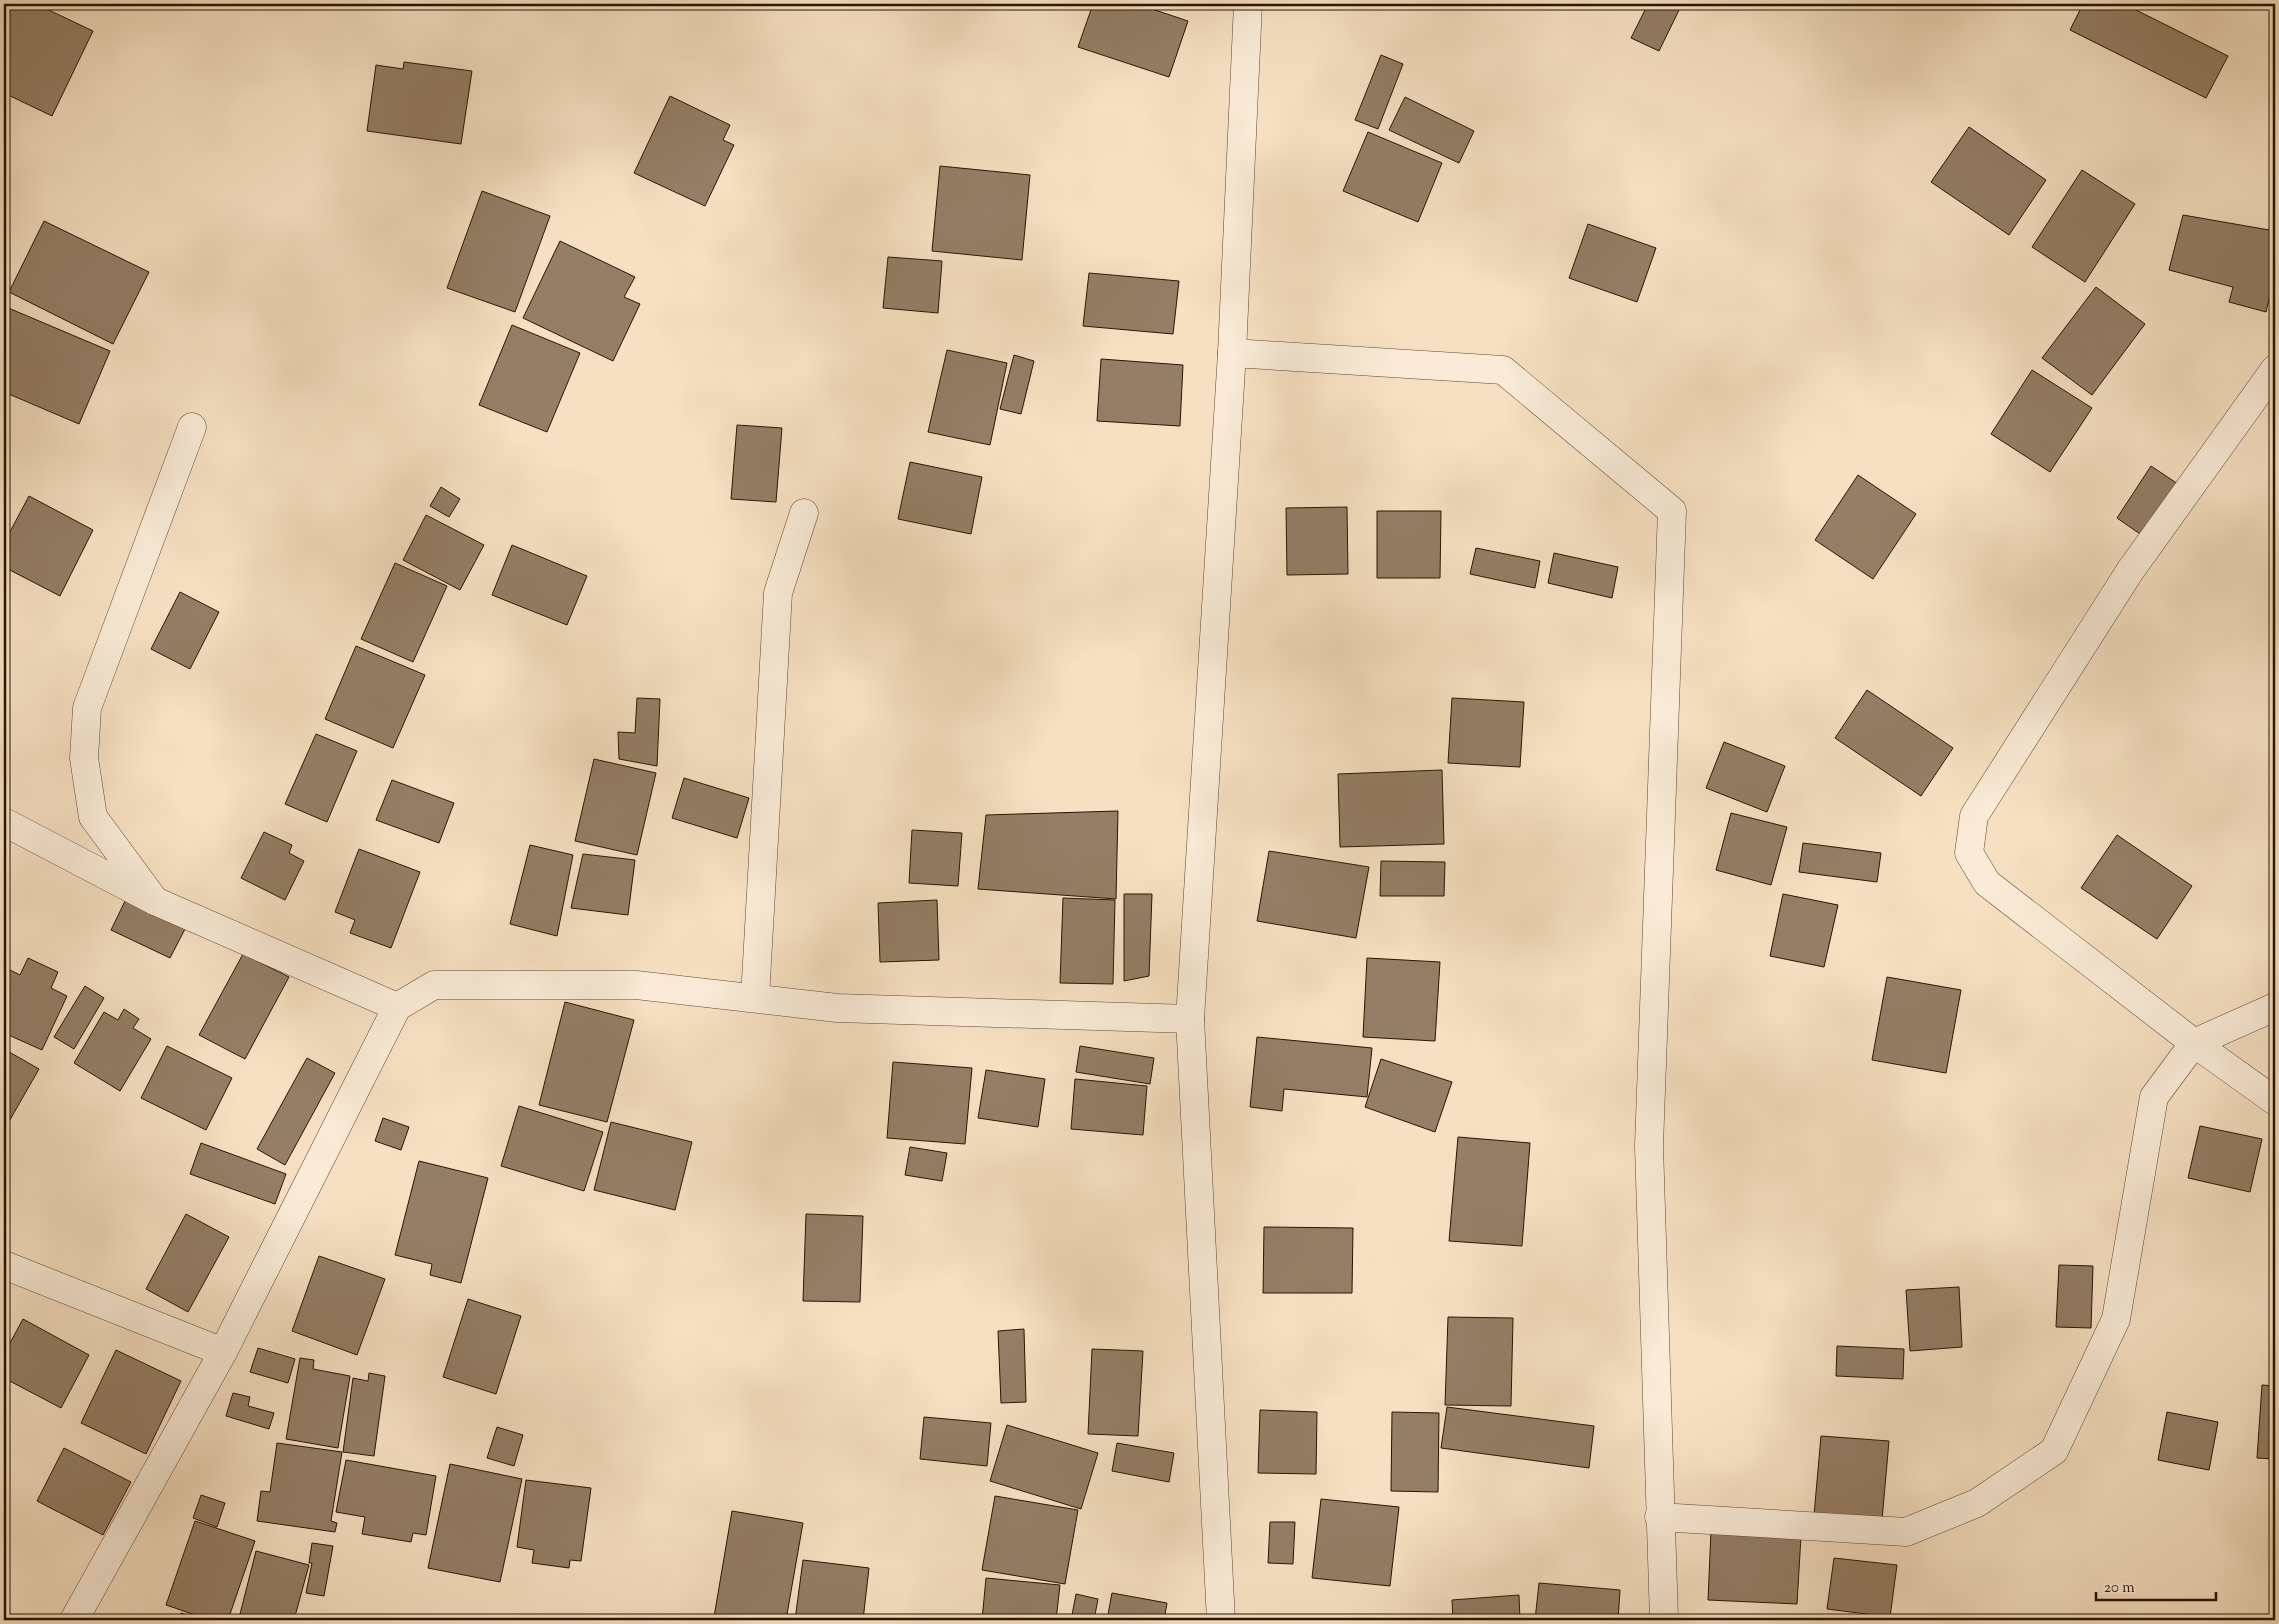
<svg xmlns="http://www.w3.org/2000/svg" width="2279" height="1624" font-family="'Sorts Mill Goudy',serif">
  <style>
    .building { fill: #947e65; stroke: #291401 }
    .lines { fill: none; stroke-linecap: round; stroke-linejoin: round }
    .minor-casing { stroke: #5c4731; stroke-width: 29 }
    .minor { stroke: #f9ebd7; stroke-width: 28 }
  </style>
  <rect width="100%" height="100%" fill="#f6e0c1"/>
  <filter id="stains"><feTurbulence type="fractalNoise" baseFrequency=".004" numOctaves="4"/><feColorMatrix values="0 0 0 0 .2 0 0 0 0 .09 0 0 0 0 .02 0 0 0 .5 -.17"/></filter>
  <radialGradient id="worn" r=".72"><stop offset=".6" stop-color="#630" stop-opacity="0"/><stop offset="1" stop-color="#630" stop-opacity=".3"/></radialGradient>
  <g class="building">
    <polygon points="4,4 36,4 93,31 52,116 4,93"/>
    <polygon points="1093,4 1137,4 1188,21 1169,77 1078,47"/>
    <polygon points="1648,4 1682,4 1659,51 1631,38"/>
    <polygon points="2083,4 2124,4 2228,56 2206,98 2070,30"/>
    <polygon points="1381,55 1403,64 1378,129 1355,120"/>
    <polygon points="404,62 472,71 461,144 367,131 376,65 403,69"/>
    <polygon points="670,96 730,125 723,140 734,145 705,206 634,173"/>
    <polygon points="1405,97 1474,131 1459,163 1389,130"/>
    <polygon points="1969,127 2046,180 2009,235 1931,182"/>
    <polygon points="1368,132 1442,163 1418,222 1343,191"/>
    <polygon points="940,166 1030,175 1022,260 932,251"/>
    <polygon points="2082,170 2135,204 2085,282 2032,247"/>
    <polygon points="482,191 550,216 515,312 447,288"/>
    <polygon points="2183,215 2275,231 2275,287 2272,286 2266,312 2229,302 2233,287 2169,270"/>
    <polygon points="44,221 149,272 113,344 9,292"/>
    <polygon points="1588,224 1656,248 1637,302 1569,278"/>
    <polygon points="560,241 635,277 624,297 640,304 613,361 523,318"/>
    <polygon points="888,257 942,261 938,313 883,308"/>
    <polygon points="1089,273 1179,281 1173,334 1083,326"/>
    <polygon points="2096,287 2145,324 2092,395 2042,358"/>
    <polygon points="6,307 110,351 79,424 4,392 4,312"/>
    <polygon points="512,325 580,353 547,432 479,405"/>
    <polygon points="947,350 1007,363 990,445 928,432"/>
    <polygon points="1014,355 1034,361 1021,414 1000,409"/>
    <polygon points="1101,359 1183,365 1180,426 1097,421"/>
    <polygon points="2032,370 2092,408 2050,472 1991,434"/>
    <polygon points="737,425 782,428 776,502 731,499"/>
    <polygon points="910,462 982,477 971,534 898,519"/>
    <polygon points="2151,466 2178,484 2143,536 2117,518"/>
    <polygon points="1858,475 1916,514 1873,579 1815,540"/>
    <polygon points="441,487 460,499 449,517 430,506"/>
    <polygon points="29,496 93,530 60,596 4,567 4,543"/>
    <polygon points="1347,507 1348,574 1287,575 1286,508"/>
    <polygon points="1377,511 1441,511 1440,578 1377,578"/>
    <polygon points="426,515 484,545 460,590 403,560"/>
    <polygon points="512,545 587,576 567,625 492,595"/>
    <polygon points="1476,548 1540,561 1535,588 1470,574"/>
    <polygon points="1554,553 1618,567 1612,598 1548,583"/>
    <polygon points="395,563 447,586 413,662 361,639"/>
    <polygon points="180,592 219,612 190,669 151,649"/>
    <polygon points="356,646 425,675 393,748 325,719"/>
    <polygon points="1867,690 1953,748 1921,796 1835,738"/>
    <polygon points="637,698 660,699 657,766 619,759 618,732 635,733"/>
    <polygon points="1452,698 1524,702 1520,767 1448,763"/>
    <polygon points="316,734 357,751 327,822 285,804"/>
    <polygon points="1724,742 1785,766 1767,812 1706,788"/>
    <polygon points="594,759 656,773 637,855 575,841"/>
    <polygon points="1442,770 1444,844 1340,847 1338,774"/>
    <polygon points="684,778 749,798 737,838 672,818"/>
    <polygon points="392,780 454,803 439,843 376,820"/>
    <polygon points="1118,811 1116,899 978,889 986,815"/>
    <polygon points="1731,813 1787,827 1771,885 1716,870"/>
    <polygon points="912,830 962,833 958,886 909,883"/>
    <polygon points="264,832 292,845 289,853 304,861 285,900 241,878"/>
    <polygon points="2117,835 2192,886 2157,939 2081,888"/>
    <polygon points="1803,843 1881,853 1877,882 1799,872"/>
    <polygon points="530,845 573,855 557,936 510,924"/>
    <polygon points="359,849 420,872 391,948 350,933 355,920 335,912"/>
    <polygon points="1269,851 1369,867 1356,938 1257,921"/>
    <polygon points="583,854 635,860 628,915 571,908"/>
    <polygon points="1381,861 1445,862 1444,896 1380,896"/>
    <polygon points="1124,894 1152,894 1149,976 1124,981"/>
    <polygon points="1783,894 1838,905 1824,967 1770,956"/>
    <polygon points="1063,898 1115,900 1113,984 1060,983"/>
    <polygon points="126,899 185,929 170,958 111,930"/>
    <polygon points="937,900 939,960 880,962 878,903"/>
    <polygon points="243,954 289,977 245,1059 199,1035"/>
    <polygon points="28,958 58,972 51,988 67,996 42,1050 4,1033 4,967 20,975"/>
    <polygon points="1367,958 1440,962 1435,1041 1363,1037"/>
    <polygon points="1887,977 1961,990 1946,1073 1872,1060"/>
    <polygon points="85,986 104,998 74,1049 54,1037"/>
    <polygon points="565,1002 634,1020 607,1122 539,1105"/>
    <polygon points="124,1009 139,1019 133,1028 151,1039 120,1091 74,1063 104,1012 118,1020"/>
    <polygon points="1257,1037 1372,1048 1367,1097 1284,1089 1282,1111 1250,1107"/>
    <polygon points="167,1046 232,1078 206,1130 141,1098"/>
    <polygon points="1080,1046 1154,1058 1150,1084 1076,1072"/>
    <polygon points="4,1049 39,1069 7,1125 4,1123"/>
    <polygon points="307,1058 335,1073 285,1165 257,1149"/>
    <polygon points="1381,1059 1452,1082 1435,1132 1365,1107"/>
    <polygon points="893,1062 972,1068 965,1144 887,1138"/>
    <polygon points="986,1070 1045,1079 1038,1127 978,1118"/>
    <polygon points="1075,1079 1147,1086 1143,1135 1071,1129"/>
    <polygon points="519,1106 603,1132 584,1191 501,1166"/>
    <polygon points="383,1118 409,1127 401,1150 375,1141"/>
    <polygon points="611,1122 692,1142 675,1210 594,1190"/>
    <polygon points="2200,1126 2262,1139 2250,1192 2188,1178"/>
    <polygon points="1458,1137 1530,1143 1522,1246 1449,1241"/>
    <polygon points="201,1143 286,1174 275,1204 190,1174"/>
    <polygon points="910,1147 947,1153 942,1181 905,1175"/>
    <polygon points="419,1161 488,1178 461,1283 430,1275 432,1264 395,1255"/>
    <polygon points="186,1214 229,1237 188,1312 146,1289"/>
    <polygon points="806,1214 863,1216 860,1302 803,1301"/>
    <polygon points="1264,1227 1353,1228 1352,1293 1263,1293"/>
    <polygon points="319,1256 385,1279 357,1355 292,1331"/>
    <polygon points="2059,1265 2093,1266 2091,1328 2056,1327"/>
    <polygon points="1959,1287 1962,1347 1910,1351 1906,1290"/>
    <polygon points="468,1299 521,1316 496,1394 443,1377"/>
    <polygon points="1448,1317 1513,1318 1511,1406 1445,1405"/>
    <polygon points="23,1319 89,1355 61,1408 4,1378 4,1354"/>
    <polygon points="1024,1329 1026,1402 1001,1403 998,1331"/>
    <polygon points="1837,1346 1904,1349 1903,1379 1836,1376"/>
    <polygon points="258,1348 295,1359 288,1383 250,1372"/>
    <polygon points="1092,1349 1143,1351 1138,1436 1088,1434"/>
    <polygon points="116,1350 181,1381 146,1454 81,1423"/>
    <polygon points="300,1358 314,1360 313,1369 350,1376 338,1448 286,1439"/>
    <polygon points="369,1373 385,1376 374,1456 343,1452 353,1378 368,1381"/>
    <polygon points="2262,1385 2275,1386 2275,1459 2257,1458"/>
    <polygon points="233,1393 250,1397 248,1406 274,1413 269,1429 226,1416"/>
    <polygon points="1447,1407 1594,1426 1589,1468 1441,1448"/>
    <polygon points="1260,1410 1317,1412 1316,1474 1258,1473"/>
    <polygon points="1392,1412 1439,1413 1438,1492 1391,1491"/>
    <polygon points="2167,1412 2218,1422 2209,1470 2158,1460"/>
    <polygon points="924,1417 991,1423 987,1466 920,1459"/>
    <polygon points="1007,1425 1098,1453 1081,1509 990,1481"/>
    <polygon points="497,1427 523,1435 514,1466 487,1458"/>
    <polygon points="1821,1436 1889,1441 1882,1520 1814,1515"/>
    <polygon points="277,1443 342,1452 331,1521 337,1523 335,1532 257,1521 261,1491 270,1492"/>
    <polygon points="1117,1443 1174,1453 1169,1482 1112,1471"/>
    <polygon points="64,1448 131,1482 103,1535 37,1501"/>
    <polygon points="346,1460 436,1476 426,1535 413,1533 411,1542 362,1534 365,1517 336,1512"/>
    <polygon points="450,1464 522,1479 500,1582 428,1568"/>
    <polygon points="526,1480 591,1488 581,1561 570,1560 569,1568 532,1563 534,1550 517,1547"/>
    <polygon points="201,1495 225,1503 217,1527 193,1518"/>
    <polygon points="995,1496 1078,1510 1065,1584 982,1570"/>
    <polygon points="1321,1499 1399,1507 1390,1586 1312,1578"/>
    <polygon points="732,1511 803,1523 786,1620 732,1620 714,1617"/>
    <polygon points="195,1521 255,1541 228,1620 210,1620 166,1605"/>
    <polygon points="1270,1522 1295,1522 1293,1564 1268,1563"/>
    <polygon points="1711,1531 1801,1536 1797,1604 1708,1600"/>
    <polygon points="312,1543 333,1546 324,1596 306,1593 312,1563 309,1563"/>
    <polygon points="256,1551 309,1565 294,1620 249,1620 239,1618"/>
    <polygon points="1834,1558 1897,1565 1890,1617 1827,1609"/>
    <polygon points="803,1560 869,1568 863,1620 795,1620"/>
    <polygon points="986,1578 1060,1585 1056,1620 982,1620"/>
    <polygon points="1539,1583 1620,1590 1618,1620 1535,1620"/>
    <polygon points="1112,1593 1167,1603 1164,1620 1107,1620"/>
    <polygon points="1076,1594 1098,1599 1094,1620 1071,1620"/>
    <polygon points="1519,1595 1520,1620 1453,1620 1452,1600"/>
    <polygon points="2275,1597 2275,1620 2271,1620"/>
    <polygon points="181,1613 206,1620 179,1620"/>
  </g>
  <g class="lines">
    <g class="minor-casing">
      <g id="minor">
        <polyline points="1232,353 1503,370 1672,511 1649,1146 1664,1620"/>
        <polyline points="2275,369 2130,571 1974,816 1969,853 1987,883 2194,1043 2275,1101"/>
        <polyline points="4,822 155,901 397,1007"/>
        <polyline points="155,901 93,817 84,758 87,708 192,427"/>
        <polyline points="755,998 778,593 804,513"/>
        <polyline points="4,1265 223,1352"/>
        <polyline points="1659,1517 1906,1532 1977,1503 2054,1451 2116,1319 2154,1097 2194,1043 2275,1007"/>
        <polyline points="74,1620 223,1352 397,1007 434,985 636,985 837,1008 1190,1019"/>
        <polyline points="1221,1620 1190,1019 1232,353 1248,4"/>
      </g>
    </g>
    <use href="#minor" class="minor"/>
  </g>
  <rect width="2279" height="1624" fill="none" stroke="#f6e0c1" stroke-width="20"/>
  <rect x="5" y="5" width="2269" height="1614" fill="none" stroke="#291401" stroke-width="2.5"/>
  <rect x="10" y="10" width="2259" height="1604" fill="none" stroke="#291401"/>
  <path d="M2096 1592v8h120v-8" fill="none" stroke="#291401" stroke-width="2.5"/>
  <text x="2104" y="1592" font-size="15" fill="#291401" stroke="#f9ebd7" stroke-width="4" paint-order="stroke">20 m</text>
  <rect width="100%" height="100%" filter="url(#stains)"/>
  <rect width="100%" height="100%" fill="url(#worn)"/>
</svg>
